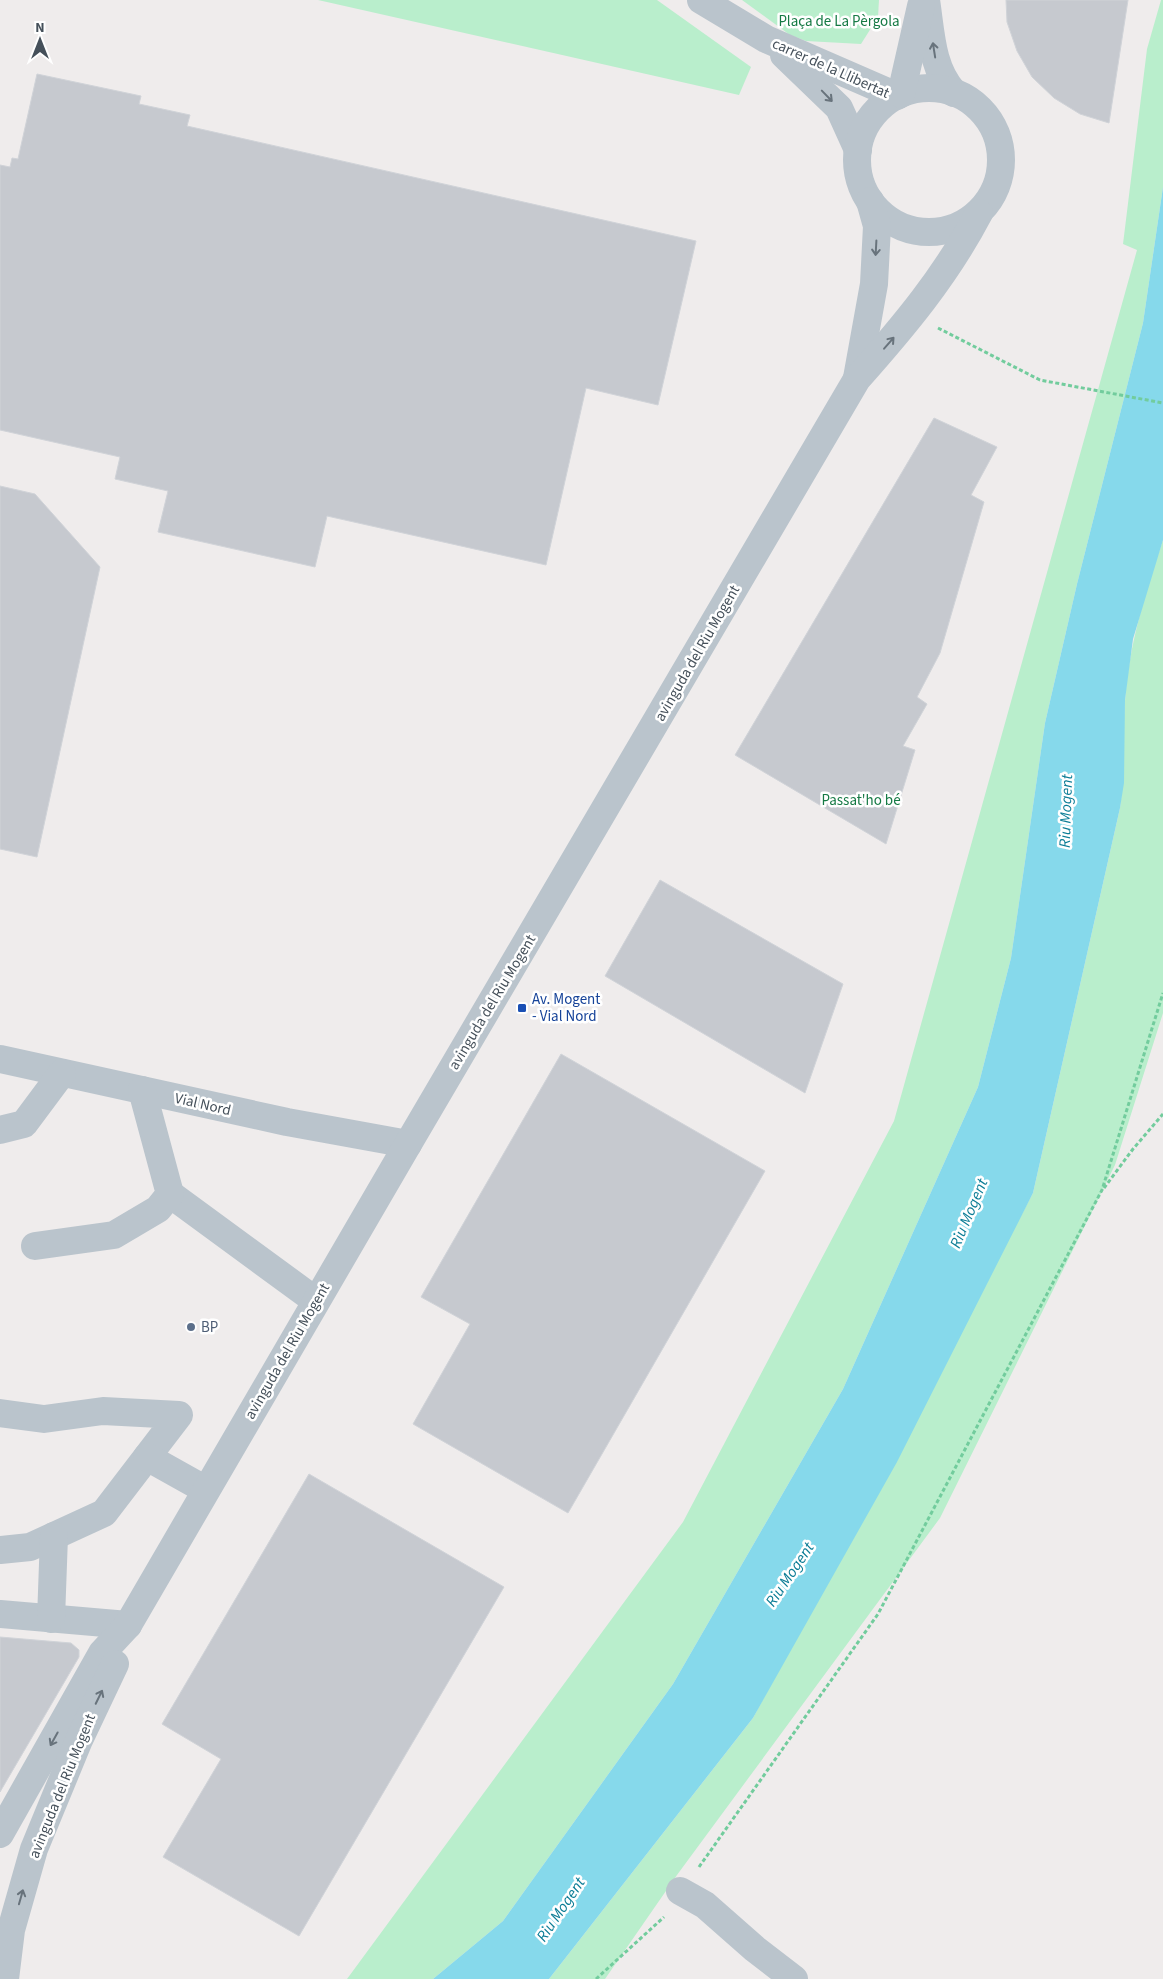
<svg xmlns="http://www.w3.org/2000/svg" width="1163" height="1979" font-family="'Source Sans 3',sans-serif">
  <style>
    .green { fill: #b9eecc }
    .water { fill: #86d9eb }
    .building { fill: #c6c9cf; stroke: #d0d3d8 }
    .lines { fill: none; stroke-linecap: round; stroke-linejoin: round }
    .path { stroke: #72cc9d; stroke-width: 3; stroke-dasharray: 4 2.5; stroke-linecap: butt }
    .minor { stroke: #bac4cc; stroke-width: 28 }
    .oneway { stroke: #68737c }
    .transit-dot { fill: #1a4fb4; stroke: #fff; stroke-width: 2 }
    .service-dot { fill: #5c6f8a; stroke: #fff; stroke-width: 2 }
    .labels { text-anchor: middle; stroke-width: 5; stroke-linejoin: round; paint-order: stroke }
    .park-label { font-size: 15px; fill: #167a45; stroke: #fff }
    .street-label { font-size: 15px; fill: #45505a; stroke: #fff }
    .transit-label { font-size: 15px; fill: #164399; stroke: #fff; text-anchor: start }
    .service-label { font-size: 15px; fill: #4e5e75; stroke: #fff; text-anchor: start }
    .water-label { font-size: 16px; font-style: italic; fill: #0c7d96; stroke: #fff }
  </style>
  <rect width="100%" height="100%" fill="#efecec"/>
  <g class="green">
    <polygon points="318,0 657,0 751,67 739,95"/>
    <polygon points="742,0 879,0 878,17 861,44 806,41 790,35"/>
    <polygon points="1161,0 1163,0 1163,187 1143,323 1077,584 1045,723 1011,958 978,1087 843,1389 673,1684 503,1921 433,1979 347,1979 683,1522 894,1121 1137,250 1123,244 1147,49"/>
    <path d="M1163,540V1013L1115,1165L940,1518L677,1875L605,1979H549L753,1718L1033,1193L1120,808C1125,772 1122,737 1125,701C1129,645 1145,593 1163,540Z"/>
  </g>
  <polygon class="water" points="1163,187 1163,540 1133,639 1125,700 1124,783 1120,808 1033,1193 897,1462 753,1718 549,1979 433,1979 503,1921 673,1684 843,1389 978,1087 1011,958 1045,723 1077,584 1143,323"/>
  <g class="building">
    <polygon points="1006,0 1128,0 1109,123 1080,114 1054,98 1032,77 1017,51 1007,22"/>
    <polygon points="37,74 141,96 139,104 190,115 187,126 696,241 658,405 586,388 546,565 327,516 315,567 158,532 168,491 115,479 120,457 0,430 0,165 10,167 12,158 18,159"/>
    <polygon points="934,418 997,447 971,495 984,502 940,653 917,697 927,704 903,746 915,750 886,844 735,755"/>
    <polygon points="0,486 35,494 100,567 37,857 0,849"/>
    <polygon points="660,880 843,984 805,1093 605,976"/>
    <polygon points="561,1054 765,1171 568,1513 413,1424 470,1324 421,1297"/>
    <polygon points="309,1474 504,1587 299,1936 163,1857 221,1759 162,1724"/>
    <polygon points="0,1637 71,1643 79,1650 79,1657 0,1792"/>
  </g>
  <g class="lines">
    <g class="path">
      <polyline points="938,328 1040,380 1163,403"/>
      <polyline points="1104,1188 1133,1149 1163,1114"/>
      <polyline points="699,1867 878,1614 1102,1190 1163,993"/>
      <polyline points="596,1979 664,1917"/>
    </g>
    <g class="minor">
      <polyline points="701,0 766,39 897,96"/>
      <path d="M926,0C931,32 931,68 954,93"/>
      <polyline points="784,55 839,108 858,150"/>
      <circle cx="929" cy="160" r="72"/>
      <polyline points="901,94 921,6"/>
      <polyline points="857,378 874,284 877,226 870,201"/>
      <polyline points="0,1059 287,1122 408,1144"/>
      <polyline points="0,1130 24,1124 62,1073"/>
      <polyline points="170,1194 316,1301"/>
      <polyline points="35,1246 114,1235 158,1209 170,1194 142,1090"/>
      <polyline points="0,1413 44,1419 103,1411 179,1415 104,1513 30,1547 0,1550"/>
      <polyline points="147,1457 206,1490"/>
      <polyline points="0,1614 128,1625"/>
      <polyline points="51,1619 54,1536"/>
      <path d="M0,1834L102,1653L128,1625L408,1144L857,379C904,326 946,276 979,213"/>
      <polyline points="680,1891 705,1905 755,1949 794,1979"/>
      <polyline points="5,1979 11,1930 34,1849 79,1740 115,1664"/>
    </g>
  </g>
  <defs><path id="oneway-shaft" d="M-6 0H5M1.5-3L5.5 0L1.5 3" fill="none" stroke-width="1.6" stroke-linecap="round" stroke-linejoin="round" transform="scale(1.25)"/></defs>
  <g class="oneway">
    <use href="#oneway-shaft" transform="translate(934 50) rotate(-99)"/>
    <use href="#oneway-shaft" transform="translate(827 96) rotate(46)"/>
    <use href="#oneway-shaft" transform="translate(876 248) rotate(93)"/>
    <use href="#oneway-shaft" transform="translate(889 343) rotate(-49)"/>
    <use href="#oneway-shaft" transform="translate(99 1697) rotate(-64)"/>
    <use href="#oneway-shaft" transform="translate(54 1739) rotate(119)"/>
    <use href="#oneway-shaft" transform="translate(21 1897) rotate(-74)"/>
  </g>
  <rect class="transit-dot" x="517" y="1003" width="10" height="10" rx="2.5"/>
  <circle class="service-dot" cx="191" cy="1327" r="5"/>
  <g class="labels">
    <g class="park-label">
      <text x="839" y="26">Plaça de La Pèrgola</text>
      <text x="861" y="805">Passat'ho bé</text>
    </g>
    <g class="street-label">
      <text transform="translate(831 68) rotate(24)" y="5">carrer de la Llibertat</text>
      <text transform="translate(697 653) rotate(-60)" y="5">avinguda del Riu Mogent</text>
      <text transform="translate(492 1002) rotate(-59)" y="5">avinguda del Riu Mogent</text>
      <text transform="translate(203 1104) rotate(13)" y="5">Vial Nord</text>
      <text transform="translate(287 1351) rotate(-60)" y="5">avinguda del Riu Mogent</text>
      <text transform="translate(62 1786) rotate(-68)" y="5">avinguda del Riu Mogent</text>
    </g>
    <g class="transit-label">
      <text x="532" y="1004">Av. Mogent<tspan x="532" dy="17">- Vial Nord</tspan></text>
    </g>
    <g class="service-label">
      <text x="201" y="1332">BP</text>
    </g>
    <g class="water-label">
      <text transform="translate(1065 811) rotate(-88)" y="6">Riu Mogent</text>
      <text transform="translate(968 1213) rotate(-67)" y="6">Riu Mogent</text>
      <text transform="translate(789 1574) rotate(-56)" y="6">Riu Mogent</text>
      <text transform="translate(560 1909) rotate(-56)" y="6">Riu Mogent</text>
    </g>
  </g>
  <g transform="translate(40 40)" stroke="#ffffff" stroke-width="4" paint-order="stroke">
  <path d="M0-4L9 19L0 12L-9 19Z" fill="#45505a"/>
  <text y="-8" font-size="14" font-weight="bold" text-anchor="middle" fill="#45505a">N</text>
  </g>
</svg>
